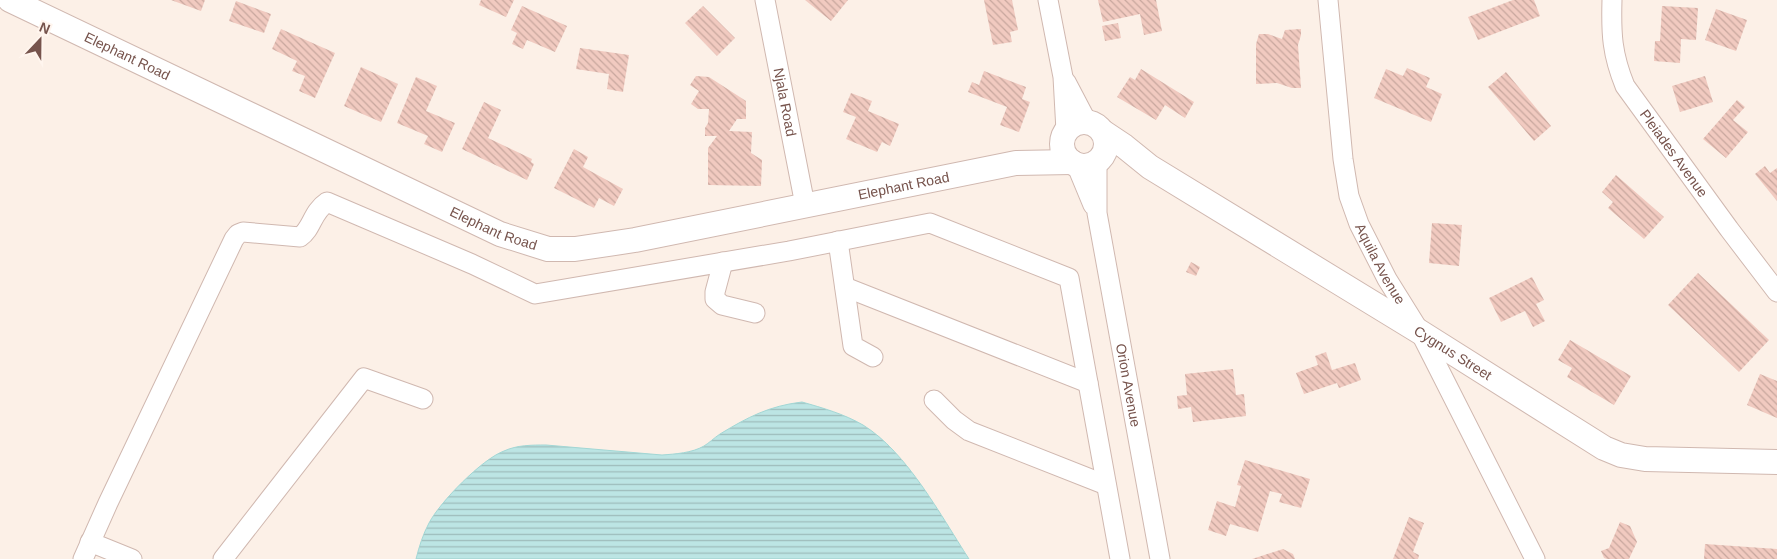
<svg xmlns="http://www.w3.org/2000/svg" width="1777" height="559" font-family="Arial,sans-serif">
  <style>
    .water { fill: url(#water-rules); stroke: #a2d7d5 }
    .building { fill: url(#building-back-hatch) }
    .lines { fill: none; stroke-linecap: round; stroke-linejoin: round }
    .minor-casing { stroke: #d0b8b0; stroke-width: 21 }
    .tertiary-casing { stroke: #d0b8b0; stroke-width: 26 }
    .minor { stroke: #fff; stroke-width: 19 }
    .tertiary { stroke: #fff; stroke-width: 24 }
    .labels { text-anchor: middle; stroke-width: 5; stroke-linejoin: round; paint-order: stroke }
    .street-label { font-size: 14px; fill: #76534c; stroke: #fff5ee }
  </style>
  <defs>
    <pattern id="water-rules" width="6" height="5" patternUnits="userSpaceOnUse" patternTransform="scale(1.25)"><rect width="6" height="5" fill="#bce5e4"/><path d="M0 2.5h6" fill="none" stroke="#9dbcbb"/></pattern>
    <pattern id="building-back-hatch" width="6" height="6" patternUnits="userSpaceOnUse" patternTransform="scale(1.25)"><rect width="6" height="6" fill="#f1cac0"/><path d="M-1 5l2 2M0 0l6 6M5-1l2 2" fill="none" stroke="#c8a79e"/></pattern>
  </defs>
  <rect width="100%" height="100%" fill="#fcf0e7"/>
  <path class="water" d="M802,402C823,408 844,414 863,425C907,452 941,516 969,559H416C419,547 423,534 429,523C440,502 482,459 504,451C517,445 532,445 546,445L662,455C675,454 692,453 704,446C709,443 714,438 720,434C748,417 769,406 802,402Z"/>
  <g class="building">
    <polygon points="171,0 205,0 201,11"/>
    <polygon points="481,0 514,0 506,17 479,5"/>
    <polygon points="805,0 848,0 831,21"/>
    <polygon points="984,0 1012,0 1018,30 1010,32 1012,42 993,45"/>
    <polygon points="1098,0 1156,0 1162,31 1144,35 1140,14 1103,22"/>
    <polygon points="1513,0 1534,0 1540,16 1478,40 1468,17"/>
    <polygon points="236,1 271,14 264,33 229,21"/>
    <polygon points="522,6 567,26 555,52 527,40 523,49 512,44 517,33 511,30"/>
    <polygon points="703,6 735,38 717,56 685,23"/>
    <polygon points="1662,6 1698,8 1696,40 1681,39 1680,63 1654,61 1655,41 1660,41"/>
    <polygon points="1716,9 1747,20 1736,51 1705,40"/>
    <polygon points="1118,23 1121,38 1105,41 1102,26"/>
    <polygon points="281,29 335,53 315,98 299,91 305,76 292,71 297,61 272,49"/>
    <polygon points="1301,29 1301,35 1298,45 1301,88 1292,88 1277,83 1256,84 1256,44 1259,34 1268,34 1282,39 1285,30"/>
    <polygon points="580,48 629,55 623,92 607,89 609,74 576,69"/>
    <polygon points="361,67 398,84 381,122 344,106"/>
    <polygon points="1407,68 1430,78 1426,87 1442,94 1431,122 1374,98 1386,69 1403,76"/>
    <polygon points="1141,69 1194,102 1185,118 1165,105 1156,120 1117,97 1130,77 1135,80"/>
    <polygon points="984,71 1026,87 1022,99 1030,102 1019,132 1000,125 1007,107 968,92 972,82 979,85"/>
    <polygon points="1506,72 1551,126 1534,141 1488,87"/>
    <polygon points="696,76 709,77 746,101 746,119 737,119 729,131 752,132 751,153 762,160 761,186 708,185 708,148 717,136 705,136 705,128 708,123 709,109 698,109 691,104 699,91 690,85"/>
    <polygon points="1705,76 1713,102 1680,112 1672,86"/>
    <polygon points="416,77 437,86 426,111 455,123 442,152 424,144 428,136 397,123"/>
    <polygon points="851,93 872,101 868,111 899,124 890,146 882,142 877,152 846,139 856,117 843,112"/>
    <polygon points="1737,100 1745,107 1733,120 1748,132 1726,158 1703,139"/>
    <polygon points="484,102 501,110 488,138 532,159 531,162 534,164 527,180 462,149"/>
    <polygon points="574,149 588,157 583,167 623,189 614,206 599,198 594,208 554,188"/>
    <polygon points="1765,166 1770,173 1777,168 1777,201 1755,174"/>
    <polygon points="1616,175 1664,217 1644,239 1608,208 1613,202 1602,192"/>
    <polygon points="1432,223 1462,225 1459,266 1429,263"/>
    <polygon points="1191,262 1200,267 1196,276 1186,272"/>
    <polygon points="1698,273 1769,340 1739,372 1668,305"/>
    <polygon points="1532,277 1544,300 1536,304 1545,321 1533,327 1525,311 1501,322 1489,298"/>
    <polygon points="1570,340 1631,376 1614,405 1567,377 1572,368 1558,360"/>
    <polygon points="1326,352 1332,370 1355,363 1361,380 1339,388 1337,383 1304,394 1296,373 1318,365 1315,356"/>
    <polygon points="1233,369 1236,395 1244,394 1246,416 1193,422 1191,407 1178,409 1177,396 1187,395 1185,374"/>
    <polygon points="1760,374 1777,381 1777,418 1747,405"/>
    <polygon points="1245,460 1310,479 1301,508 1279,502 1282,494 1270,491 1258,532 1230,524 1226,536 1208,530 1217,501 1235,507 1241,486 1237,485"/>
    <polygon points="1409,517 1424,523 1413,552 1419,555 1418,559 1393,559"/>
    <polygon points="1620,522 1630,526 1637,542 1629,559 1607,559 1604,558 1601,551 1609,548"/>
    <polygon points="1705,544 1777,549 1777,559 1704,559"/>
    <polygon points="1283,549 1293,554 1295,559 1252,559"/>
  </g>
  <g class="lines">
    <g class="minor-casing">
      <g id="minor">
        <path id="s1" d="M765,0L805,205"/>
        <polyline points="1048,0 1063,77 1066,131"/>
        <path id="s2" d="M1328,0L1343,159L1349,196L1359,224L1387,279L1420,332L1535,559"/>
        <path id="s3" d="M1612,0C1611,34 1612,54 1625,86L1729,229L1777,292"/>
        <polyline points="1066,82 1087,122"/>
        <path id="s4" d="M1097,162V213L1160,559"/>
        <polyline points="1076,164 1093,205"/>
        <polyline points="838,241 853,346 873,357"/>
        <polyline points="723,262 715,292 715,299 722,305 755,313"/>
        <polyline points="845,287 1088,383"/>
        <polyline points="934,400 954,420 969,431 1106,485"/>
        <polyline points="90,542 132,559"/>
        <path d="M83,559L108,503L234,239L238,234L243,232L300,237C312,229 312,212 327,202L472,264L535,294L789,251L930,223L1069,278L1120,559"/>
        <polyline points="223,559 364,378 423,399"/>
      </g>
    </g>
    <g class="tertiary-casing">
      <g id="tertiary">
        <path id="s5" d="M10,0L500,234L548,249H575L635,240L1016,163L1072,162"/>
        <circle cx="1084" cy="144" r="22"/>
        <path id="s6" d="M1103,132L1124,146L1150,167L1420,332L1604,448L1621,455L1645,459L1777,462"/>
      </g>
    </g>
    <use href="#minor" class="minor"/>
    <use href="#tertiary" class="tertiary"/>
  </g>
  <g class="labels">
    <g class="street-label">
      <text dy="5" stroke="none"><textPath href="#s5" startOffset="130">Elephant Road</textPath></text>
      <text dy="5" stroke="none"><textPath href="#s1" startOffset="104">Njala Road</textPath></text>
      <text dy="5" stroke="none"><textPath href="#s3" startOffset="171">Pleiades Avenue</textPath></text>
      <text dy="5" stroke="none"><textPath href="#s5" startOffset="955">Elephant Road</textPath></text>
      <text dy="5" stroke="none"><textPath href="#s5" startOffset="535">Elephant Road</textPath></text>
      <text dy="5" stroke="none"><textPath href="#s2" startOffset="272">Aquila Avenue</textPath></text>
      <text dy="5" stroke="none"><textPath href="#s6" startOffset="414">Cygnus Street</textPath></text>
      <text dy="5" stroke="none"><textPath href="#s4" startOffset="226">Orion Avenue</textPath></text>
    </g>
  </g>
  <g transform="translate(40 40) rotate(22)" stroke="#fff5ee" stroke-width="4" paint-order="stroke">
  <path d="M0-4L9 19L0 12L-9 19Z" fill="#76534c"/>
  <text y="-8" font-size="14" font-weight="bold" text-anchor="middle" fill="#76534c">N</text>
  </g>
</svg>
